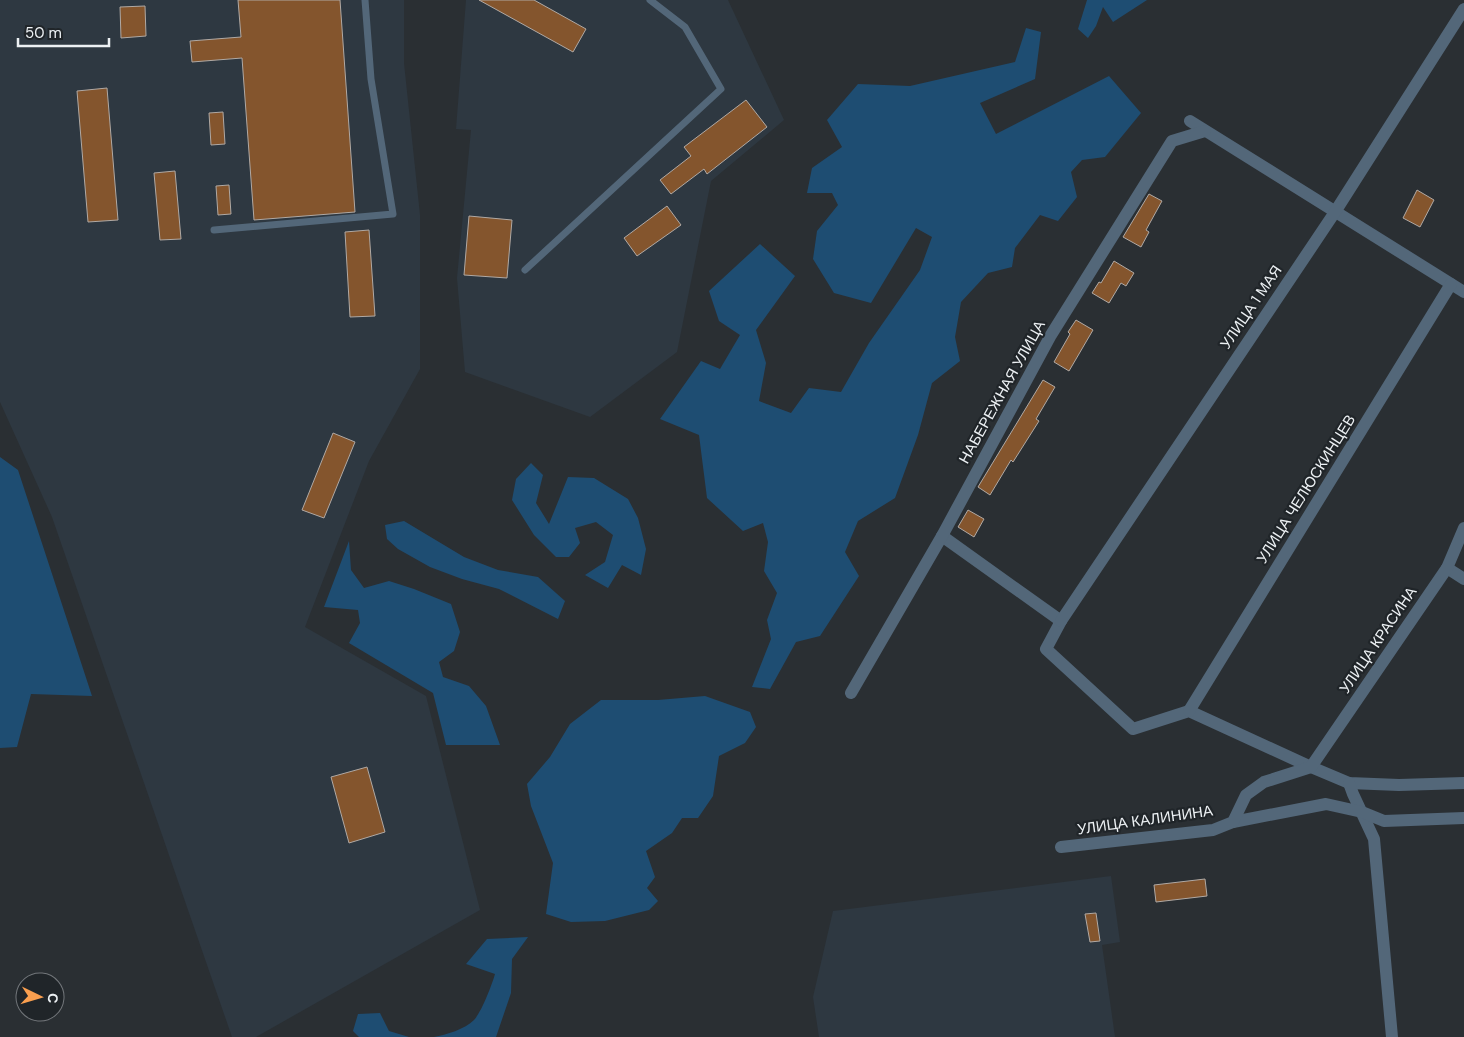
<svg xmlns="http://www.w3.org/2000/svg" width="1464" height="1037" font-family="'DM Sans',sans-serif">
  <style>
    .built { fill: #2e3841 }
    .green { fill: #1e4d72 }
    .building { fill: #84552d; stroke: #b0a9a4 }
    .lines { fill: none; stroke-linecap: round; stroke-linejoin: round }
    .service { stroke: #536779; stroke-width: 7 }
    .minor { stroke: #536779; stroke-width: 12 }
    .labels { text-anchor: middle; stroke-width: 4.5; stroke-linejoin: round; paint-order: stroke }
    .street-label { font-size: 15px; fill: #ecf0f3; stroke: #202529 }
  </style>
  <rect width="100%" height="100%" fill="#2a2f33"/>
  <g class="built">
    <polygon points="0,0 404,0 404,63 420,215 420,369 369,461 305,627 426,696 480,910 256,1037 232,1037 52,517 0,402"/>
    <polygon points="466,0 728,0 784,120 711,181 677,352 590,417 465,372 457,278 471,130 456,129"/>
    <polygon points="1111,876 1120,942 1102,945 1115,1037 819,1037 813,997 833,911"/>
  </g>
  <g class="green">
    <polygon points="1087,0 1147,0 1113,22 1103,7 1096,26 1088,38 1078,29"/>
    <polygon points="1026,28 1041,32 1035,79 980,103 996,134 1109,76 1141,113 1105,157 1082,160 1071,172 1077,197 1058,221 1040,215 1015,248 1012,267 988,273 961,302 955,337 960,361 932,383 918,435 895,498 858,521 845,552 859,576 820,636 796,642 770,689 752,687 771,639 767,620 777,593 764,571 768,542 763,523 743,531 707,498 699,435 660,419 701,361 720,369 740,335 719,321 709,291 760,244 795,276 756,330 766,363 759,401 791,413 809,388 841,392 869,343 920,270 932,237 916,228 871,303 834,293 813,259 817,231 838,205 832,193 807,193 812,168 842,147 827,120 858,84 910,86 1015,62"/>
    <polygon points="0,457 18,470 92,696 31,694 17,747 0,748"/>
    <polygon points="531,463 543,475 536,503 549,524 568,477 594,478 628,499 638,518 646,549 641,575 622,565 608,588 585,575 605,562 613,535 596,522 575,528 580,543 569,557 556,557 534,535 512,500 516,479"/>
    <polygon points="404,521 464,557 498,570 538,577 565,601 558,619 499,589 462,579 430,567 398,549 387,539 385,525"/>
    <polygon points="349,541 351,570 364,588 389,581 414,589 451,604 460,632 454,651 439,662 443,677 469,686 486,706 500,745 446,745 433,693 349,643 360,623 358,610 324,607"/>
    <polygon points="705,696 750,712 756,727 745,743 719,756 713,796 698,818 682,818 672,833 646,851 655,877 647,888 658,901 649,910 605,921 571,922 546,914 553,863 531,806 527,784 550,757 570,724 601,700 658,700"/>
    <path d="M528,937L512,959L511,993L496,1037H434C446,1035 465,1029 474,1020C481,1013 492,985 495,974L466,964L487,939Z"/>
    <polygon points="380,1013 389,1031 409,1037 359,1037 353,1031 358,1014"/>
  </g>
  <g class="building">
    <polygon points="238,0 340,0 355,212 254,220 242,58 192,62 190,41 241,37"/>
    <polygon points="479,0 534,0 586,29 573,52"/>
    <polygon points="145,6 146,36 121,38 120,7"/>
    <polygon points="107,88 118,220 88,222 77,91"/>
    <polygon points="746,100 767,127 707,174 704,169 671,194 660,180 691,156 684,147"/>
    <polygon points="223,112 225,144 211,145 209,113"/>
    <polygon points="175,171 181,239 160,240 154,173"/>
    <polygon points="229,185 231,214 218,215 216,186"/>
    <polygon points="1417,190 1434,200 1420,227 1403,218"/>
    <polygon points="1149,194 1162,201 1146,230 1149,232 1141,247 1123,237"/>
    <polygon points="667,206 681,225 637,256 624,238"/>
    <polygon points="469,216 512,220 507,278 464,275"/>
    <polygon points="369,230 375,316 350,317 345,232"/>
    <polygon points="1114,261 1134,273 1126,286 1121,283 1109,303 1092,293 1099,282 1101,283"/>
    <polygon points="1076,320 1093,330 1069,371 1054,362 1070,334 1068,332"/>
    <polygon points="1043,380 1055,387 1036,419 1039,421 1013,462 1011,460 990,495 978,487"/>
    <polygon points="333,433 355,442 324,518 302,510"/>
    <polygon points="968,510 984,519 974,537 958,527"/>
    <polygon points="367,767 385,832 349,843 331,777"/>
    <polygon points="1205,879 1207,896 1156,902 1154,885"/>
    <polygon points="1096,913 1100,941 1090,942 1085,914"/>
  </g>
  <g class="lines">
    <g class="service">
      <polyline points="214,230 393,214 371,79 365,0"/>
      <polyline points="525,270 721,89 685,27 650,0"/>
    </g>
    <g class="minor">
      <polyline points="1190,121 1464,292"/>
      <polyline points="942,536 1061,621 1046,649 1133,729 1189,711 1311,767 1349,783 1399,785 1464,783"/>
      <polyline points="1447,568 1464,579"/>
      <polyline points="1061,621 1335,212 1464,9"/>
      <polyline points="851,693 942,536 1051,335 1172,141 1205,131"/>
      <polyline points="1189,711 1451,284"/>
      <polyline points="1349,783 1353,794 1374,839 1392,1037"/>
      <polyline points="1233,822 1326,804 1362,812 1384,821 1464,818"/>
      <polyline points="1061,847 1213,830 1233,822 1246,795 1264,782 1311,767 1447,568 1464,528"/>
    </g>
  </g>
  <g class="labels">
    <g class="street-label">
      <text transform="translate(1251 307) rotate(-56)" y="5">УЛИЦА 1 МАЯ</text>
      <text transform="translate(1002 392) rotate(-61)" y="5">НАБЕРЕЖНАЯ УЛИЦА</text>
      <text transform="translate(1306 489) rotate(-58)" y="5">УЛИЦА ЧЕЛЮСКИНЦЕВ</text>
      <text transform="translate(1378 640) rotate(-56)" y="5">УЛИЦА КРАСИНА</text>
      <text transform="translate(1145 820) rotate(-8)" y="5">УЛИЦА КАЛИНИНА</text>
    </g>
  </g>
  <g transform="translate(40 997) rotate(95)"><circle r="24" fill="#202529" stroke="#72767a"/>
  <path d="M0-4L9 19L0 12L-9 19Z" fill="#fa9f4f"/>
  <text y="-8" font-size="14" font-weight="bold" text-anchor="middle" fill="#ecf0f3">С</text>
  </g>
  <path d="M18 38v8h91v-8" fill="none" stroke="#ecf0f3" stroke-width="2.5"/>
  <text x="25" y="38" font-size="15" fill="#ecf0f3" stroke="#202529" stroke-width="4" paint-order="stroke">50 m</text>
</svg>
